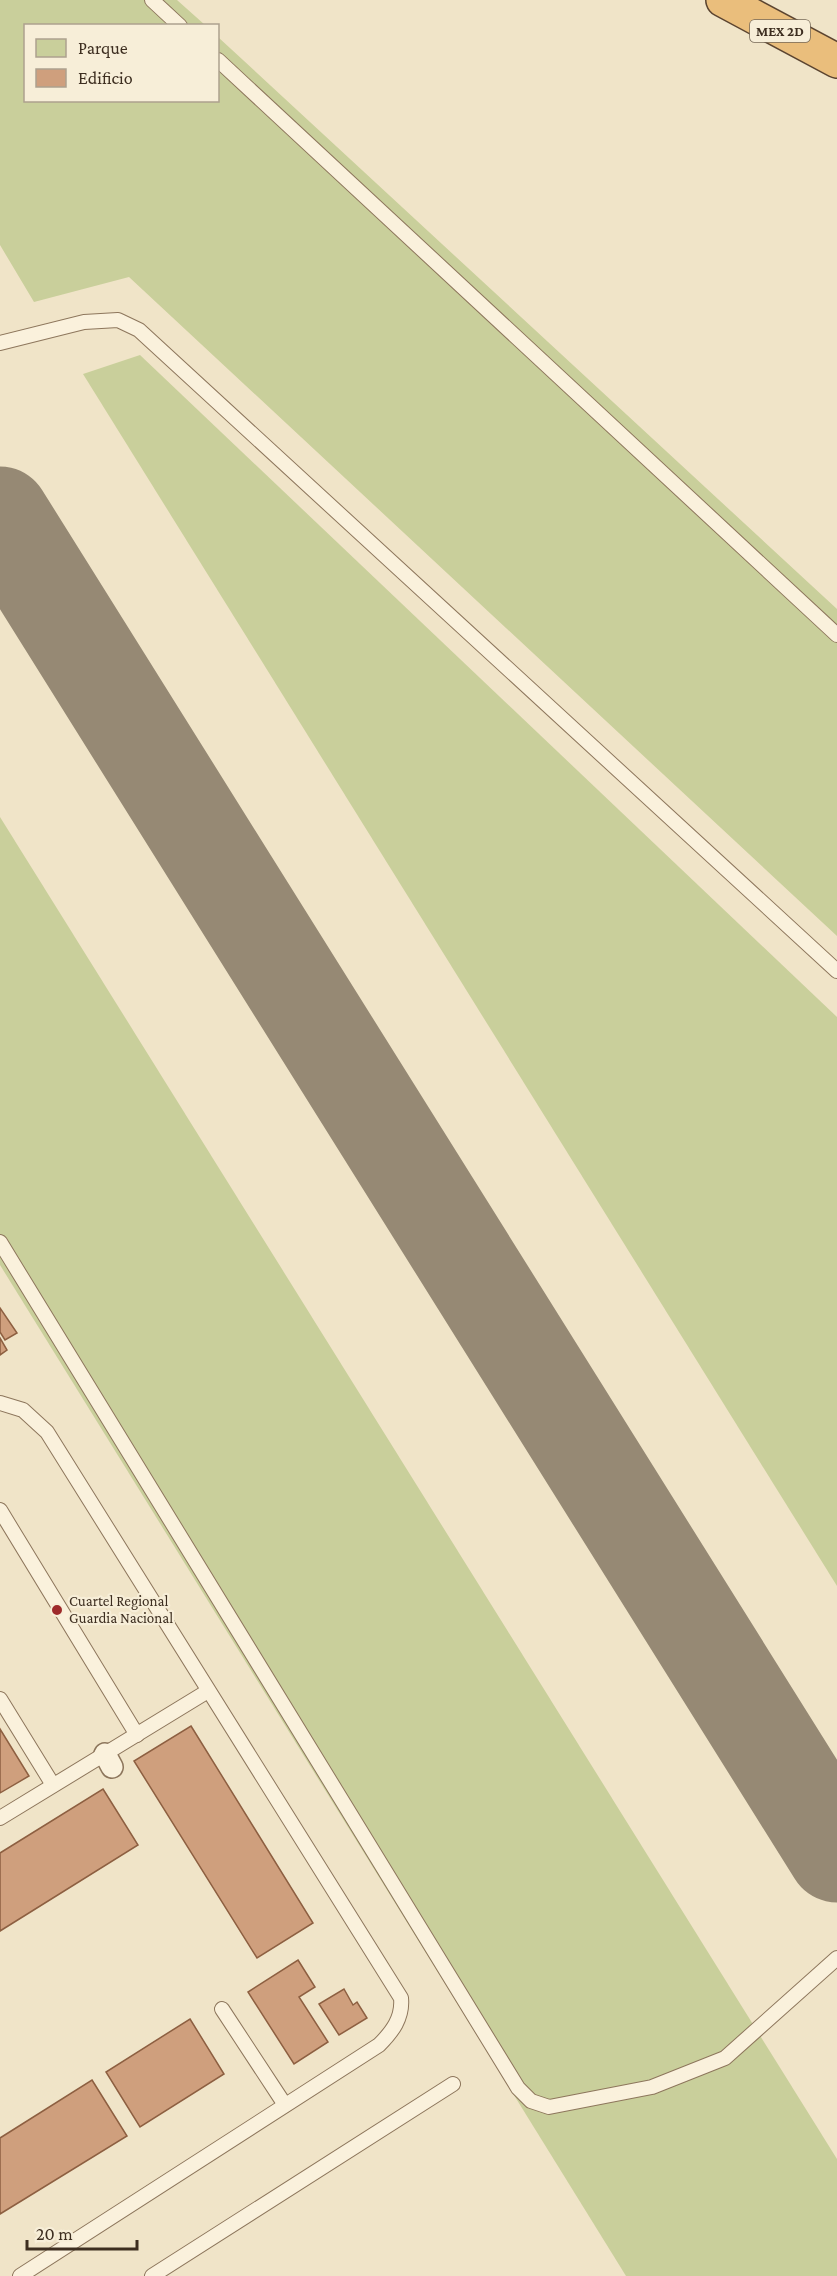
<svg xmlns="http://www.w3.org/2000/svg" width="837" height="2276" font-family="'Crimson Pro',serif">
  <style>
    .green { fill: #c9cf9b }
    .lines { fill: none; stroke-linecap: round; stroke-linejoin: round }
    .taxiway { stroke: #968974; stroke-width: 99 }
    .building { fill: #cf9f7d; stroke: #8d5f41; stroke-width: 1.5 }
    .service-casing { stroke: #8d765c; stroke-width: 16 }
    .pedestrian-casing { stroke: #8d765c; stroke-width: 24 }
    .trunk-casing { stroke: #5b4430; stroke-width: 36 }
    .service { stroke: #faf1dc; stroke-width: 14 }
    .pedestrian { stroke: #faf1dc; stroke-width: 21 }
    .trunk { stroke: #eabe7c; stroke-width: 33 }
    .poi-dot { fill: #9e2a2b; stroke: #f7eed8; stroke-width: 2 }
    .labels { text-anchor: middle; stroke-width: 4.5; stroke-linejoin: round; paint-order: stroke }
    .shield { fill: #f7eed8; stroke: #756857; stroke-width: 1.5 }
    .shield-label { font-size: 14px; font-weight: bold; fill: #3d2e20 }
    .poi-label { font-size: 15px; fill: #3d2e20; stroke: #f7eed8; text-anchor: start }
  </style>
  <rect width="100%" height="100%" fill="#f0e4c8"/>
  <g class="green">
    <polygon points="0,0 177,0 205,25 26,26 26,100 218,100 218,37 837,609 837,936 129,277 34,302 0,245"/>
    <polygon points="140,355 837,1017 837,1586 83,374"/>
    <polygon points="0,817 837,2159 837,2276 626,2276 0,1265"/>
  </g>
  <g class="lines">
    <polyline class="taxiway" points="0,516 837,1853"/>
  </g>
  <g class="building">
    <polygon points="0,1308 17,1333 5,1340 0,1332"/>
    <polygon points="0,1338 7,1350 0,1355"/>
    <polygon points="191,1726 313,1923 257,1958 134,1761"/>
    <polygon points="0,1729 29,1776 0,1793"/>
    <polygon points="103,1789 138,1845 0,1931 0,1853"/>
    <polygon points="298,1960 315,1987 299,1997 328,2042 294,2064 248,1992"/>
    <polygon points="344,1989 353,2005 357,2002 367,2018 339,2035 319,2004"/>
    <polygon points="190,2019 224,2074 140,2127 106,2072"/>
    <polygon points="92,2080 127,2136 0,2214 0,2138"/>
  </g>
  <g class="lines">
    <g class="service-casing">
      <g id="service">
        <polyline points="152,0 180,26"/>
        <polyline points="218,60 837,635"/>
        <polyline points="0,343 84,322 118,320 139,330 837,971"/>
        <polyline points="0,1242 518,2088 531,2101 549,2107 652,2087 725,2058 837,1958"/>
        <path d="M0,1403L23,1410L47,1432L401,1998C403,2018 392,2032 379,2045L20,2276"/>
        <polyline points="0,1510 137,1735"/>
        <polyline points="0,1699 53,1785"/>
        <polyline points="0,1818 208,1691"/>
        <polyline points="222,2009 285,2105"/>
        <polyline points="152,2276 453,2084"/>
      </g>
    </g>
    <g class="pedestrian-casing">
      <polyline id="pedestrian" points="105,1754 112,1767"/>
    </g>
    <g class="trunk-casing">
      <polyline id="trunk" points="723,0 837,61"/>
    </g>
    <use href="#service" class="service"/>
    <use href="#pedestrian" class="pedestrian"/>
    <use href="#trunk" class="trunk"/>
  </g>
  <circle class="poi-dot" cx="57" cy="1610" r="6"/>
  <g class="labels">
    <rect class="shield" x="750" y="20" width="60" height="22" rx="4.5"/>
    <g class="shield-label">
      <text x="780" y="36">MEX 2D</text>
    </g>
    <g class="poi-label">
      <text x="69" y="1606">Cuartel Regional<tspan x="69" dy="17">Guardia Nacional</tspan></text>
    </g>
  </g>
  <rect x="24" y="24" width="195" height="78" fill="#f7eed8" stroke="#ada18e" stroke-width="1.5"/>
  <rect x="36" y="39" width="30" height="18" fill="#c9cf9b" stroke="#ada18e" stroke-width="1.5"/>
  <text x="78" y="54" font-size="18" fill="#3d2e20">Parque</text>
  <rect x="36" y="69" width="30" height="18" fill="#cf9f7d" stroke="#ada18e" stroke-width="1.5"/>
  <text x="78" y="84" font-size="18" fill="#3d2e20">Edificio</text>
  <path d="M27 2240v9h110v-9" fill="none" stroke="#3d2e20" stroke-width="3"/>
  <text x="36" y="2240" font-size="18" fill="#3d2e20" stroke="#f7eed8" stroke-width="4.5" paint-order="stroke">20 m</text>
</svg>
